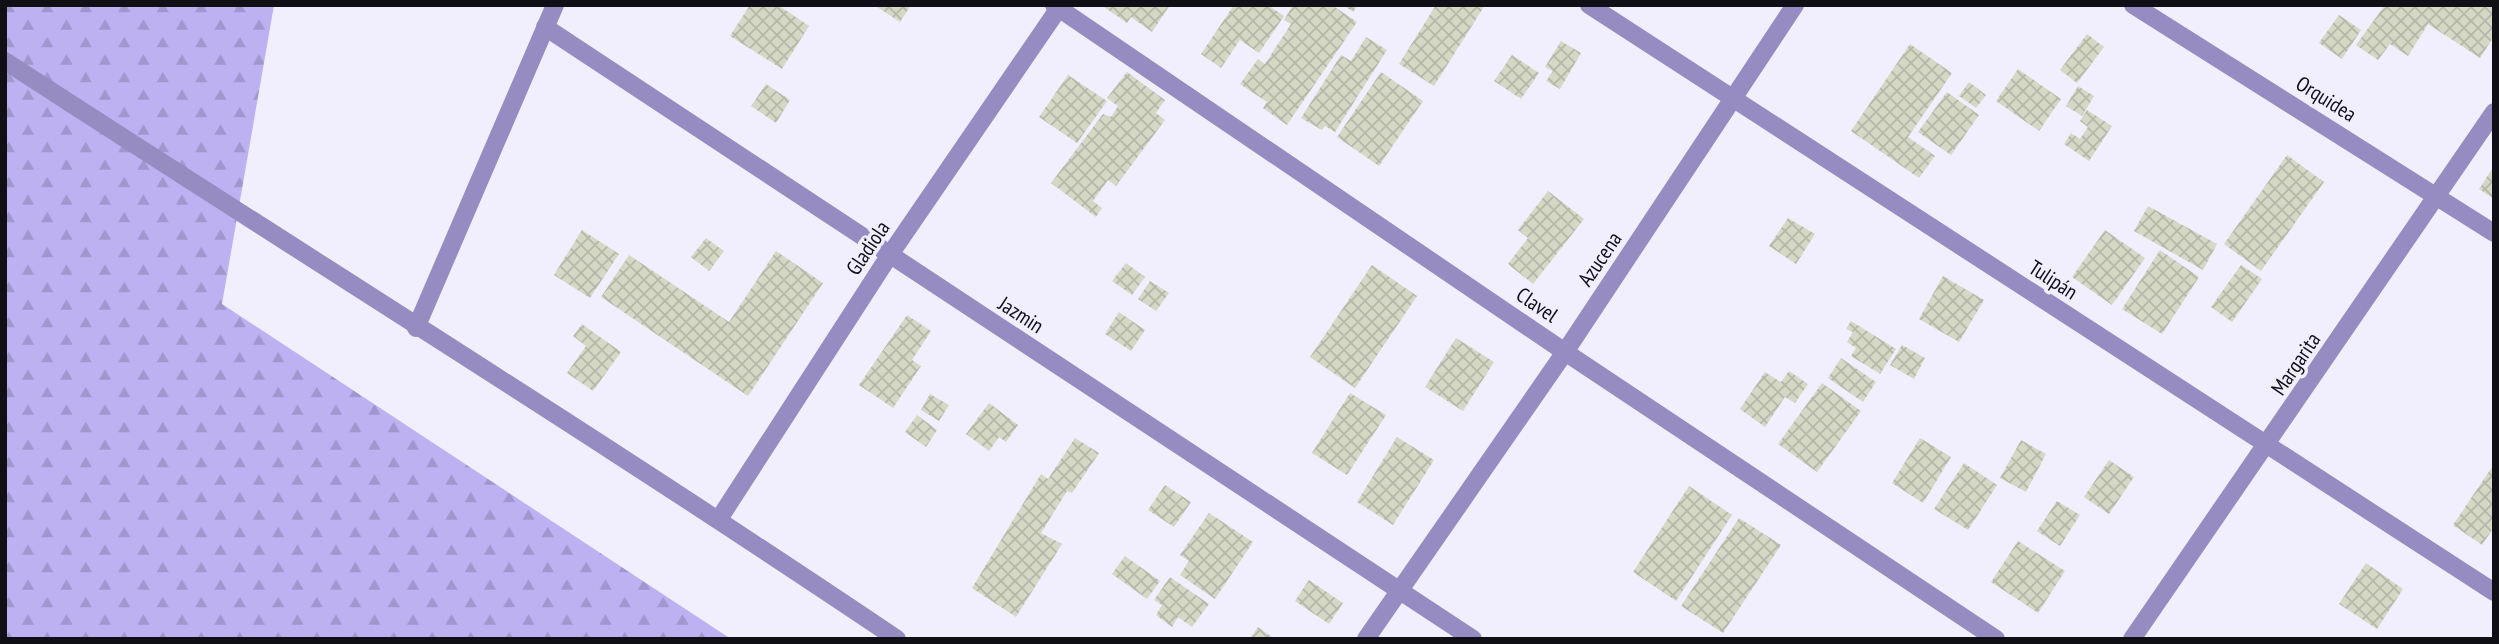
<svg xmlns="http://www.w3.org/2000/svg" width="2499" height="644" font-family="'PT Sans Narrow',sans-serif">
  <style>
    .forest { fill: url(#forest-firs) }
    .building { fill: url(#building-cross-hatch) }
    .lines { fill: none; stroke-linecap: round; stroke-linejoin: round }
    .minor { stroke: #968cc2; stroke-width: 18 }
    .labels { text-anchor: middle; stroke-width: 7; stroke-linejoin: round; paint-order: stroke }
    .street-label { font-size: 21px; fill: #100f15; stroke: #f1effe }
  </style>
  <defs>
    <pattern id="forest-firs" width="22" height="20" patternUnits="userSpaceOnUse" patternTransform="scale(1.75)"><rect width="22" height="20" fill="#bdb1f2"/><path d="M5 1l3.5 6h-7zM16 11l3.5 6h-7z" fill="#a197cf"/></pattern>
    <pattern id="building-cross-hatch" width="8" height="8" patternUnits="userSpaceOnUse" patternTransform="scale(1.75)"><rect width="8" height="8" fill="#d4d8c5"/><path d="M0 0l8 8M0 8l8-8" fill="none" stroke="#b5b8a8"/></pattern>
  </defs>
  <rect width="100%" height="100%" fill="#f1effe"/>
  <polygon class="forest" points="5,5 274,5 222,304 731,639 5,639"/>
  <g class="building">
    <polygon points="750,5 778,5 809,26 782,69 730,36"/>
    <polygon points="874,5 911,5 900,22"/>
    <polygon points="1101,5 1170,5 1152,32 1131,17 1127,23"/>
    <polygon points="1234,5 1268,5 1284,16 1259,53 1240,40 1221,68 1201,54"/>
    <polygon points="1293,5 1332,5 1357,22 1287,125 1263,108 1267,102 1240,84 1258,59 1265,64 1291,24 1284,20"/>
    <polygon points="1343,5 1358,5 1353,12"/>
    <polygon points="1436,5 1485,5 1434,86 1399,64"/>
    <polygon points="2385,5 2494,5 2494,36 2480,58 2428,24 2408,56 2390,44 2378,60 2356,45"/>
    <polygon points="2339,15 2361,30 2342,59 2319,43"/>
    <polygon points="2087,34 2104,47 2077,83 2060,70"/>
    <polygon points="1366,37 1387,50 1335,132 1325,126 1322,130 1301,118 1341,55 1351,61"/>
    <polygon points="1561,41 1581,53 1560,89 1546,81 1553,71 1545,67"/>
    <polygon points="1910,44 1952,73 1908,137 1935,156 1919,178 1851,131"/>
    <polygon points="1512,55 1539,73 1521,99 1494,81"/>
    <polygon points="2018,69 2061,99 2039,131 1996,101"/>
    <polygon points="1127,72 1165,100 1156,113 1165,120 1116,186 1108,180 1093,201 1102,208 1096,217 1051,183 1103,114 1111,117 1118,106 1107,98"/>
    <polygon points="1381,72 1423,101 1379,166 1337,137"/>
    <polygon points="1068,75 1107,101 1077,143 1039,117"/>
    <polygon points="1969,82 1986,95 1976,108 1959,96"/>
    <polygon points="766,84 790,100 776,123 751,106"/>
    <polygon points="2078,86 2094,96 2082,116 2066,106"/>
    <polygon points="1947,92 1979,115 1951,155 1918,132"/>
    <polygon points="2087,110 2112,126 2089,161 2064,144 2071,133 2080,139 2088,127 2080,121"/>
    <polygon points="2287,155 2324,182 2261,271 2224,244"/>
    <polygon points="2494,166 2494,199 2479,189"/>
    <polygon points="1548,191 1584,219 1533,284 1508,264 1528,238 1518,230"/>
    <polygon points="2148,206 2217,244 2203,270 2134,231"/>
    <polygon points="1788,218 1815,234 1796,264 1769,246"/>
    <polygon points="582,230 619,254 590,298 554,275"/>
    <polygon points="2105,230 2145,258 2112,305 2072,277"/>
    <polygon points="706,238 724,251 709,271 691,257"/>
    <polygon points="2160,250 2199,277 2162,334 2122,309"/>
    <polygon points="776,251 823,283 748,396 601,297 629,255 729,322"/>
    <polygon points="1126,263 1145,277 1132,295 1112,281"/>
    <polygon points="1372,265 1417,296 1355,388 1310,357"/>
    <polygon points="2241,265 2262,279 2232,322 2211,307"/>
    <polygon points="1943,276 1984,300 1959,342 1919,319"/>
    <polygon points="1150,281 1169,293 1156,311 1138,299"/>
    <polygon points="1119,312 1145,330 1131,351 1105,334"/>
    <polygon points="907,315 931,331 912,360 921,366 893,408 859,385"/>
    <polygon points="1851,321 1896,349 1880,374 1851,356 1856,348 1847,342 1853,332 1846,329"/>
    <polygon points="582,324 621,352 593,391 567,373 586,346 573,336"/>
    <polygon points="1456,338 1494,362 1463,411 1425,387"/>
    <polygon points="1902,345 1925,358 1914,379 1890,365"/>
    <polygon points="1841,358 1876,382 1863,402 1828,378"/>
    <polygon points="1789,371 1808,384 1795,403 1785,397 1765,427 1740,409 1765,372 1781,382"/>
    <polygon points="1822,383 1861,411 1817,472 1778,444"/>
    <polygon points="1350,393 1386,415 1347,475 1312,453"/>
    <polygon points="930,394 949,405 939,421 921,410"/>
    <polygon points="989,403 1018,425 1006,442 999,437 989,451 966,434"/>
    <polygon points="917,415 937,430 926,447 905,432"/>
    <polygon points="1397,437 1434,460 1393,525 1357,502"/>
    <polygon points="1075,438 1099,453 1072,493 1067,491 1041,533 1062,544 1016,617 972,588 1041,474 1048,479"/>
    <polygon points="1920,438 1951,457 1923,503 1892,483"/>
    <polygon points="2021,440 2046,454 2026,492 2000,478"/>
    <polygon points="2109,460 2134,477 2109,514 2084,497"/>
    <polygon points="1964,463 1997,485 1968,530 1934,509"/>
    <polygon points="2494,464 2494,527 2482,545 2453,525"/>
    <polygon points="1165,485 1191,502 1174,527 1148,510"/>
    <polygon points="1689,486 1732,515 1676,601 1633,572"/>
    <polygon points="2057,501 2080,515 2060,546 2037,531"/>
    <polygon points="1209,513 1253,542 1215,599 1180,575 1189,561 1180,555"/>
    <polygon points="1739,518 1781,545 1723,633 1681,606"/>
    <polygon points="2018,541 2065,571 2038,613 1991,582"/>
    <polygon points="1125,556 1160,581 1147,599 1112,574"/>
    <polygon points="2366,563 2403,589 2377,629 2339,604"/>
    <polygon points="1170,577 1209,604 1192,627 1178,617 1172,627 1156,615 1162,605 1154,600"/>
    <polygon points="1309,580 1343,603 1329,624 1295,601"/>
    <polygon points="1258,627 1275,639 1250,639"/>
  </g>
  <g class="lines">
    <g class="minor">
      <polyline points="1054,5 1565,352 1996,639"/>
      <polyline points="1589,5 2494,592"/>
      <polyline points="2133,5 2494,233"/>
      <polyline points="545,27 1473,639"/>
      <path d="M5,61C302,254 603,441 897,639"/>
      <polyline points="416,328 555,5"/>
      <polyline points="719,519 889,256 1061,5"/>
      <polyline points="1366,639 1565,352 1795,5"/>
      <polyline points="2132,639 2494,112"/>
    </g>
  </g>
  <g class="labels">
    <g class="street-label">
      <text transform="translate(2326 99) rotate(32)" y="7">Orquidea</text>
      <text transform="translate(868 248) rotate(-56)" y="7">Gladiola</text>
      <text transform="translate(1600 259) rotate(-56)" y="7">Azucena</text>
      <text transform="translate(2053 280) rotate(33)" y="7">Tulipán</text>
      <text transform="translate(1537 305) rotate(34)" y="7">Clavel</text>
      <text transform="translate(1021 315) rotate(33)" y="7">Jazmin</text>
      <text transform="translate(2296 364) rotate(-56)" y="7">Margarita</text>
    </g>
  </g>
  <rect width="2499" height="644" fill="none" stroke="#100f15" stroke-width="14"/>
</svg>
